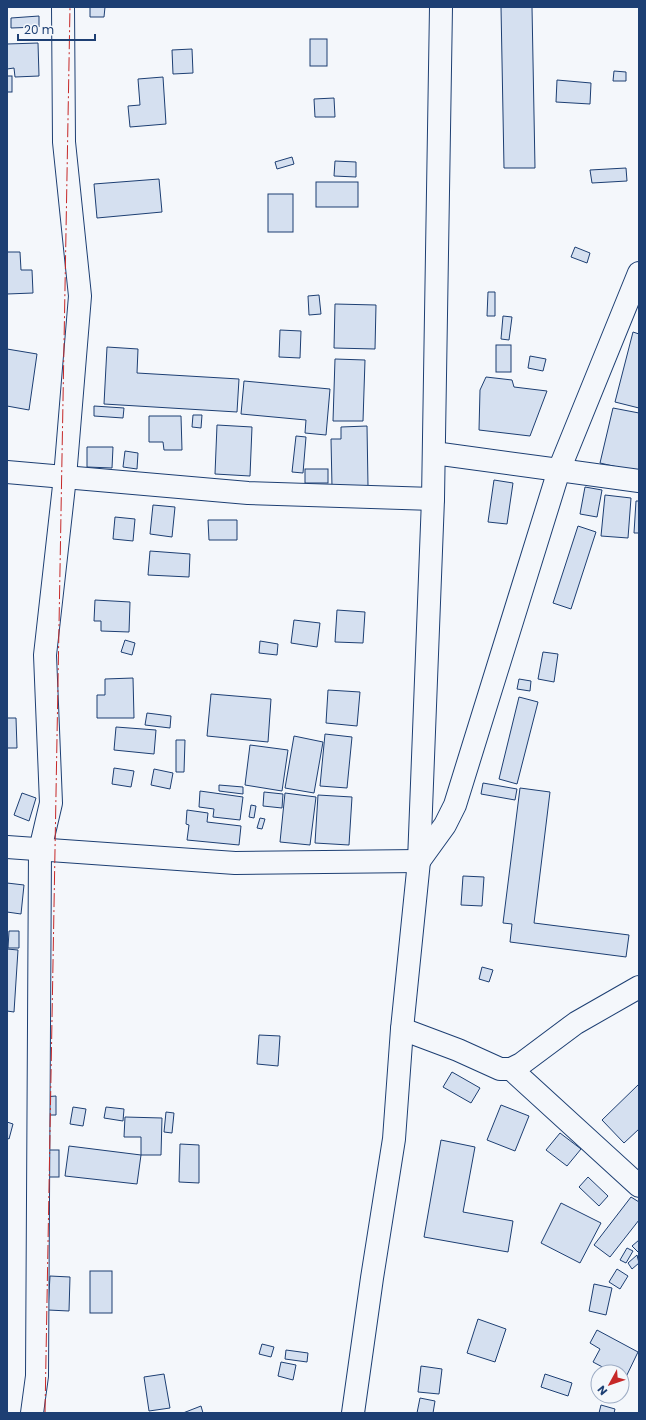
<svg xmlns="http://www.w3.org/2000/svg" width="646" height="1420" font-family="Poppins,sans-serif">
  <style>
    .building { fill: #d5e0f0; stroke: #1d3f73 }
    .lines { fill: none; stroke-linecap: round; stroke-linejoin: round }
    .minor-casing { stroke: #1d3f73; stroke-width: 24 }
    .tertiary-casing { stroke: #1d3f73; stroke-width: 24 }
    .trunk-casing { stroke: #1d3f73; stroke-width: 24 }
    .minor { stroke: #f4f7fb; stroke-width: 22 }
    .tertiary { stroke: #f4f7fb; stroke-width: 22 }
    .trunk { stroke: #f4f7fb; stroke-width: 22 }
    .power { stroke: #c62828; stroke-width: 1; stroke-dasharray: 14 3 2 3; stroke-linecap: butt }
  </style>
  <rect width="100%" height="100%" fill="#f4f7fb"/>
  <g class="building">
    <polygon points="90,7 105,7 104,17 90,17"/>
    <polygon points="501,7 532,7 535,168 504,168"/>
    <polygon points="39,16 39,27 11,28 11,18"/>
    <rect x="310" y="39" width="17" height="27"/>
    <polygon points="38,43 39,76 15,77 14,68 7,69 7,44"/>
    <polygon points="192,49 193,73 173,74 172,50"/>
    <polygon points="614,71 626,72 626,81 613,81"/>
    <rect x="7" y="76" width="5" height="16"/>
    <polygon points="163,77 166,124 130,127 128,106 140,105 138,79"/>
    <polygon points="557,80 591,83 590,104 556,102"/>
    <polygon points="334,98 335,117 315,117 314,99"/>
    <polygon points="292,157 294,164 277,169 275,162"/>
    <polygon points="335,161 356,162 356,177 334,176"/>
    <polygon points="626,168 627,181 592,183 590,170"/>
    <polygon points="159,179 162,212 97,218 94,184"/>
    <rect x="316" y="182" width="42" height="25"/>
    <rect x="268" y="194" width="25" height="38"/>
    <polygon points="575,247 590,253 587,263 571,257"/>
    <polygon points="7,252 20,252 21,270 32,270 33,293 7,294"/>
    <polygon points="488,292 495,292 495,316 487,316"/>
    <polygon points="319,295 321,314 309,315 308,296"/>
    <polygon points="335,304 376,305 375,349 334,348"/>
    <polygon points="503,316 512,317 509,340 501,339"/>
    <polygon points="280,330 301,331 300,358 279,357"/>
    <polygon points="633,332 639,334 639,408 615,402"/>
    <rect x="496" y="345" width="15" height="27"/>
    <polygon points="107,347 138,349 137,373 239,379 237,412 104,404"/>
    <polygon points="7,349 37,354 29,410 7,406"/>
    <polygon points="530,356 546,359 543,371 528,368"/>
    <polygon points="335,359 365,360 363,421 333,421"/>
    <polygon points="486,377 512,380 514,387 547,391 530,436 479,430 480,390"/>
    <polygon points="244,381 330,389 326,435 305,433 306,420 241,414"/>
    <polygon points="94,406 124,408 123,418 94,416"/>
    <polygon points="613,408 639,413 639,472 600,463"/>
    <polygon points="193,415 202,415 201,428 192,427"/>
    <polygon points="149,416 181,416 182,450 164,450 163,442 149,442"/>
    <polygon points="217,425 252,427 250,476 215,474"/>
    <polygon points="367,426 368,486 332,487 331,439 341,439 341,427"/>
    <polygon points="296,436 306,437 303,473 292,472"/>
    <polygon points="87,447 113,447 112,468 87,467"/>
    <polygon points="125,451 138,453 137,469 123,467"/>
    <rect x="305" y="469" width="23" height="14"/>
    <polygon points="494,480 513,483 507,524 488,522"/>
    <polygon points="585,487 602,490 597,517 580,514"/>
    <polygon points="605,495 631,498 628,538 601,536"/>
    <polygon points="636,501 639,501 639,533 634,533"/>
    <polygon points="153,505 175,507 172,537 150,534"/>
    <polygon points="115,517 135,519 133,541 113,539"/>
    <polygon points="208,520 237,520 237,540 209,540"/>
    <polygon points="578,526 596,532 571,609 553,603"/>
    <polygon points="150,551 190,554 189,577 148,575"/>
    <polygon points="95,600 130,602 129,632 101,631 101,621 94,621"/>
    <polygon points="337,610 365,612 363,643 335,642"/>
    <polygon points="294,620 320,623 317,647 291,643"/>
    <polygon points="125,640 135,643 132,655 121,652"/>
    <polygon points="260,641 278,644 277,655 259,653"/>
    <polygon points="543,652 558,654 554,682 538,679"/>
    <polygon points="133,678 134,718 97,718 97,695 105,695 105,679"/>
    <polygon points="519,679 531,681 530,691 517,689"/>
    <polygon points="328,690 360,692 357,726 326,723"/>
    <polygon points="211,694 271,699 268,742 207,736"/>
    <polygon points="519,697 538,702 517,784 499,779"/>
    <polygon points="147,713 171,716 170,728 145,725"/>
    <polygon points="7,718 16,718 17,748 7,748"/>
    <polygon points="116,727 156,730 154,754 114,750"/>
    <polygon points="325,734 352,737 347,788 320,786"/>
    <polygon points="294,736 323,742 314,793 285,788"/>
    <polygon points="176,740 185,740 184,772 176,772"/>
    <polygon points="250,745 288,750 282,791 245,785"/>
    <polygon points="114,768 134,771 131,787 112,784"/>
    <polygon points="154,769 173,773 170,789 151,785"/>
    <polygon points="483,783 517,789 515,800 481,794"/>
    <polygon points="219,785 243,787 243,794 219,791"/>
    <polygon points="520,788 550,792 534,923 629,935 626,957 510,942 512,924 503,923"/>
    <polygon points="200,791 243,797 240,820 213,817 214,809 199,807"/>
    <polygon points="264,792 283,794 282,808 263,806"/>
    <polygon points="22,793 36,798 29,821 14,815"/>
    <polygon points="285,793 316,797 310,845 280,842"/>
    <polygon points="318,795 352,797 349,845 315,843"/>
    <polygon points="251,805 256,806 254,818 249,817"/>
    <polygon points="187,810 208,813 207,822 241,826 239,845 187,840 189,825 186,824"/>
    <polygon points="260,818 265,819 262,829 257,828"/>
    <polygon points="463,876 484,877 482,906 461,905"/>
    <polygon points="7,883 24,885 21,914 7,912"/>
    <polygon points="9,931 19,931 19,948 8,948"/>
    <polygon points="7,949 18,950 14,1012 7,1011"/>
    <polygon points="482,967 493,970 489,982 479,979"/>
    <polygon points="259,1035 280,1036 278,1066 257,1064"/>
    <polygon points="452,1072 480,1088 471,1103 443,1087"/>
    <polygon points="639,1084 639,1129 624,1143 602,1120"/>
    <polygon points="56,1096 56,1115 44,1115 43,1097"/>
    <polygon points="501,1105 529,1116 515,1151 487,1140"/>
    <polygon points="73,1107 86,1109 83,1126 70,1124"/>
    <polygon points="106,1107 124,1109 123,1121 104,1118"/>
    <polygon points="166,1112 174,1113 172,1133 164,1132"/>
    <polygon points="125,1117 162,1118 161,1155 141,1155 141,1137 124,1137"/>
    <polygon points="7,1122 13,1124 9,1139 7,1138"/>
    <polygon points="560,1133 581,1149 567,1166 546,1150"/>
    <polygon points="441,1140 475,1147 463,1212 513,1221 508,1252 424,1237"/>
    <polygon points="180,1144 199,1145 199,1183 179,1182"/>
    <polygon points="69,1146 141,1155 137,1184 65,1176"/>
    <rect x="45" y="1150" width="14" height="27"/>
    <polygon points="588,1177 608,1196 599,1206 579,1187"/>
    <polygon points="631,1197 639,1202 639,1220 610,1257 594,1245"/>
    <polygon points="561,1203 601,1223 580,1263 541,1243"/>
    <polygon points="639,1240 639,1253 632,1246"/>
    <polygon points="627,1248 633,1251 626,1263 620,1260"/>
    <polygon points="637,1255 639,1263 632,1269 628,1263"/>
    <polygon points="617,1269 628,1276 620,1289 609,1282"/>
    <rect x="90" y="1271" width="22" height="42"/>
    <polygon points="50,1276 70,1277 69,1311 48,1310"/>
    <polygon points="594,1284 612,1288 606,1315 589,1311"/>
    <polygon points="478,1319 506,1329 495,1362 467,1353"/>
    <polygon points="597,1330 638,1352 625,1379 622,1377 622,1372 612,1372 593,1362 600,1349 590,1343"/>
    <polygon points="262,1344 274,1347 271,1357 259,1354"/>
    <polygon points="286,1350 308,1353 307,1362 285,1359"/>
    <polygon points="281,1362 296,1365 293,1380 278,1376"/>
    <polygon points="421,1366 442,1369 439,1394 418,1392"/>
    <polygon points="164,1374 170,1408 149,1411 144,1377"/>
    <polygon points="545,1374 572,1383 568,1396 541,1387"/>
    <polygon points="420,1398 435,1401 433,1413 417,1413"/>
    <polygon points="601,1405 615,1409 614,1413 599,1413"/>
    <polygon points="201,1406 203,1413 183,1413"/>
  </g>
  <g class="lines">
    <g class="minor-casing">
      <g id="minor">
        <polyline points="559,470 639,481"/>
        <polyline points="7,472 248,493 433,499"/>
        <polyline points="7,847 235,863 419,861"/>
        <polyline points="402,1029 458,1050 500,1069 511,1069 521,1064 576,1023 639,987"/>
        <polyline points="511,1069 639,1186"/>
        <polyline points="32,1413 37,1376 40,850 51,803 45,655 65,477 80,296 64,142 63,7"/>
      </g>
    </g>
    <g class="tertiary-casing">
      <g id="tertiary">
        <polyline points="434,453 559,470"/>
        <polyline points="419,861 445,825 455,805 559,470 639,273"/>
      </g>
    </g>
    <g class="trunk-casing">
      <polyline id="trunk" points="353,1413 372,1278 394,1139 402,1029 419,861 433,499 441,7"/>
    </g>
    <use href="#minor" class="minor"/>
    <use href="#tertiary" class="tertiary"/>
    <use href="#trunk" class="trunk"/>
    <polyline class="power" points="45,1413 70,7"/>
  </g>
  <rect width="646" height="1420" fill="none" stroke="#1d3f73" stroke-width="16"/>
  <g transform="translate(610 1384) rotate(230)"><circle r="19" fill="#f4f7fb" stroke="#9eadc5"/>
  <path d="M0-3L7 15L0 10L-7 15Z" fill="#c62828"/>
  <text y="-6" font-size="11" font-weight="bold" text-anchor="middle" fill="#1d3f73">N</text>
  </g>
  <path d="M18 34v6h77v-6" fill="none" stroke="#1d3f73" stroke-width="2"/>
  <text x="24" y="34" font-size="12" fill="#1d3f73" stroke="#f4f7fb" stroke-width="3" paint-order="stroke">20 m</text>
</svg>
